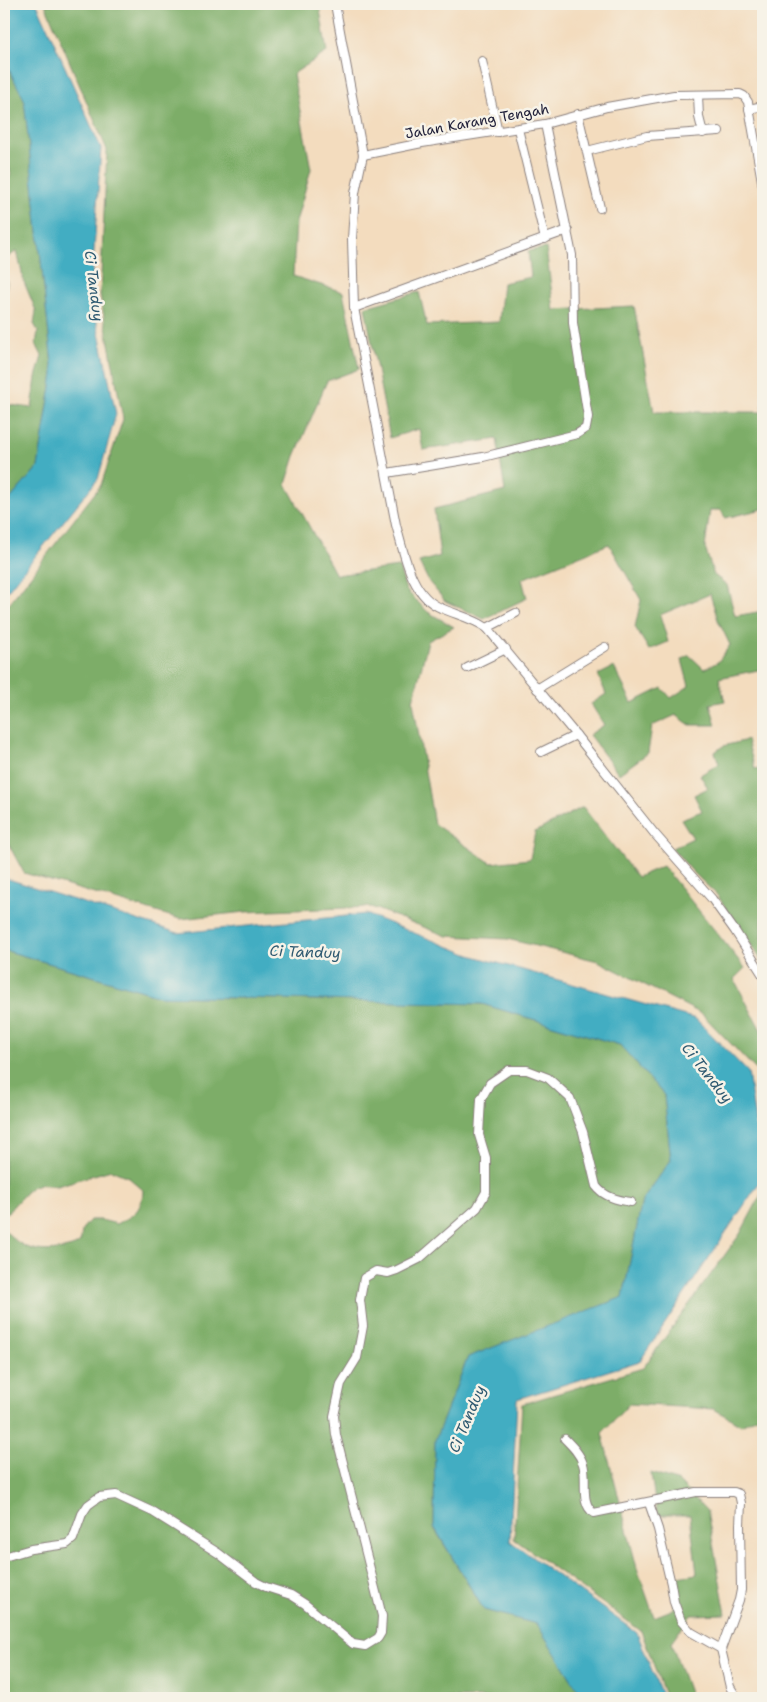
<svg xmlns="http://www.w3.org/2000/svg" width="767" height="1702" font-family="'Shantell Sans',sans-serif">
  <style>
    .forest { fill: #7dad68; stroke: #506852 }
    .water { fill: #43adc2; stroke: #32687e }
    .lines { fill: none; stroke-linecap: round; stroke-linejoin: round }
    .minor-casing { stroke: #8a7f7c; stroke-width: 10 }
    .minor { stroke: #fff; stroke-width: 8 }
    .labels { text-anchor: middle; stroke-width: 5; stroke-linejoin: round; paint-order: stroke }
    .street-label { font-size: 14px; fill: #22223b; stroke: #f7f3e8 }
    .water-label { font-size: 15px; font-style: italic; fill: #2f5a71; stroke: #f7f3e8 }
  </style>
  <rect width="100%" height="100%" fill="#f7f3e8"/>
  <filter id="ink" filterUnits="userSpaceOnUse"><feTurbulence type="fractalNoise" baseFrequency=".02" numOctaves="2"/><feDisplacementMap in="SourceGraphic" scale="10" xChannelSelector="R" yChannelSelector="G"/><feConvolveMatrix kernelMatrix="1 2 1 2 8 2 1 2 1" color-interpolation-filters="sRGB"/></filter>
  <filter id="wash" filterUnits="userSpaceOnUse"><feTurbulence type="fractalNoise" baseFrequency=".0096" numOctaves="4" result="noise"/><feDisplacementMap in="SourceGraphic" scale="20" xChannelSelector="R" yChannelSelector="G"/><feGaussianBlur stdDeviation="1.12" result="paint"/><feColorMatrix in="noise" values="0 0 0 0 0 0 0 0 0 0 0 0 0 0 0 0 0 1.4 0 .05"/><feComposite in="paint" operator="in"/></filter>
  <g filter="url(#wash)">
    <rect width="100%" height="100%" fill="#f3dcbe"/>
    <g class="forest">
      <polygon points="45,4 319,4 327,52 293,74 311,169 296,222 293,276 343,292 359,369 327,381 295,456 286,484 336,575 399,567 406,590 428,612 454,627 428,641 413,701 434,824 491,863 530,859 535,832 583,807 637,877 663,866 745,968 734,979 763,1034 763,1110 761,1075 702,1014 598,961 507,939 447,936 371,907 245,912 180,919 24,873 4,836 4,610 101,485 123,419 100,295 107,150"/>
      <polygon points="4,60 24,98 53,374 38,467 4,506 4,404 32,408 36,377 42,356 36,344 38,331 34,324 36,311 24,282 17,251 4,260 7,284 4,297 4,184 11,175 4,145"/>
      <polygon points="546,248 554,310 634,306 654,412 762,412 763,404 763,509 725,518 721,510 710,510 705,548 714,575 727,585 735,616 763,611 763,669 719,678 725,701 710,704 716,725 690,725 676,715 652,726 648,753 619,774 589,735 604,725 591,704 606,694 598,675 614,667 632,703 662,688 671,698 689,686 682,660 689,655 704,669 718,662 730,645 718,620 710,594 660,615 668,642 649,650 635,627 641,600 609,544 522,579 527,598 484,619 445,601 429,582 419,562 440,556 434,509 505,491 497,439 423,450 419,429 390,438 365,307 419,292 427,325 499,322 503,283 531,277 528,251"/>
      <polygon points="747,740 755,769 763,767 762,961 717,895 693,872 672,848 693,838 681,819 702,811 694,795 708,788 700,775 719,764 715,752 723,746"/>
      <path d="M4,950L160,996L482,1004L620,1045L664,1095L671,1160L642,1201L623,1298L468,1357L435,1440L434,1528L484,1610L537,1624L583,1698H4V1229C20,1249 39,1254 63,1249C68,1248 74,1247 78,1244C83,1240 80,1234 83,1229C84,1226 88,1223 90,1220H101L117,1224C134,1215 142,1211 143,1190L128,1177L111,1170L57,1186L40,1184L31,1187L4,1216Z"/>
      <polygon points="763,1191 763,1414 741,1425 714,1409 629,1404 602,1433 637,1568 654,1617 674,1609 677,1577 697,1574 690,1515 657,1515 651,1473 679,1482 707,1511 726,1614 691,1615 671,1643 691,1698 666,1698 641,1631 514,1539 522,1404 643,1368 740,1234"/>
    </g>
    <g class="water">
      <polygon points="4,4 37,4 101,148 91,294 116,414 98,479 4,595 4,506 38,467 53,374 24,99 4,60"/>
      <polygon points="4,875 5,878 178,933 366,914 470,955 696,1019 748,1072 763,1177 640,1361 517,1399 510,1541 637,1633 663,1698 583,1698 537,1624 484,1610 434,1527 435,1440 468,1357 623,1297 642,1201 671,1160 664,1095 620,1045 482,1004 160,996 4,950"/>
    </g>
  </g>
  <g filter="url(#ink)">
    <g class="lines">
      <g class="minor-casing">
        <g id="minor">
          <polyline points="335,4 363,155 422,143 545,124 607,107 674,95 740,94 744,96 748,102 763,187"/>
          <polyline points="482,61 498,132"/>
          <polyline points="698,95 699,117 703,133"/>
          <polyline points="749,109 763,106"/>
          <polyline points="578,114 600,208"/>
          <polyline points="518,129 545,239"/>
          <polyline points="587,151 647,136 719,131"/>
          <path d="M363,155L355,193L352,239L354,308L396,525C404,553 411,596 441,608C457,615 473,618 487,628L576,735L654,833L712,899L735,931L763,975"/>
          <polyline points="354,308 568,230"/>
          <polyline points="387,473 483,457 577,434 586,428 588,417 573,323 572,255 545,124"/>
          <polyline points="487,628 516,613"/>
          <polyline points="467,668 506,649"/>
          <polyline points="537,689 605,647"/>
          <polyline points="541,752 576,735"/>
          <path d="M565,1439C572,1446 580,1454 583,1464C588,1479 579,1503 594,1513L696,1492H734L739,1494L741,1503L740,1525L741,1590L739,1600L721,1649"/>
          <polyline points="649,1503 658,1529 671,1584 674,1602 681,1621 691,1632 721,1649 730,1687 737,1698"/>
          <path d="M4,1557L31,1549L67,1544L73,1539L82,1514L88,1505L99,1497L116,1495L153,1512L218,1553L256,1582L266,1587L291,1595L305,1604L353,1644L365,1646L378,1638L381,1633L382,1616L336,1435L334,1416L341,1384L357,1358L363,1326L360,1300L364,1278L376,1271L388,1273L397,1270L419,1259L477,1208L486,1192V1158L479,1135L481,1099L490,1083L509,1070H527L548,1078L570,1098L583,1132L596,1186C604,1197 618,1200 631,1202"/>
        </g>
      </g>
      <use href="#minor" class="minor"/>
    </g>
  </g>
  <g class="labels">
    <g class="street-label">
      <text transform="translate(477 121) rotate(-10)" y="5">Jalan Karang Tengah</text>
    </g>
    <g class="water-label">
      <text transform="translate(94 286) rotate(83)" y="5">Ci Tanduy</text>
      <text transform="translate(305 952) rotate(2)" y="5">Ci Tanduy</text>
      <text transform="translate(707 1073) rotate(52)" y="5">Ci Tanduy</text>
      <text transform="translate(467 1419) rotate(-67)" y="5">Ci Tanduy</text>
    </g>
  </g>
  <rect width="767" height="1702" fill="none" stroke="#f7f3e8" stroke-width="20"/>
</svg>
